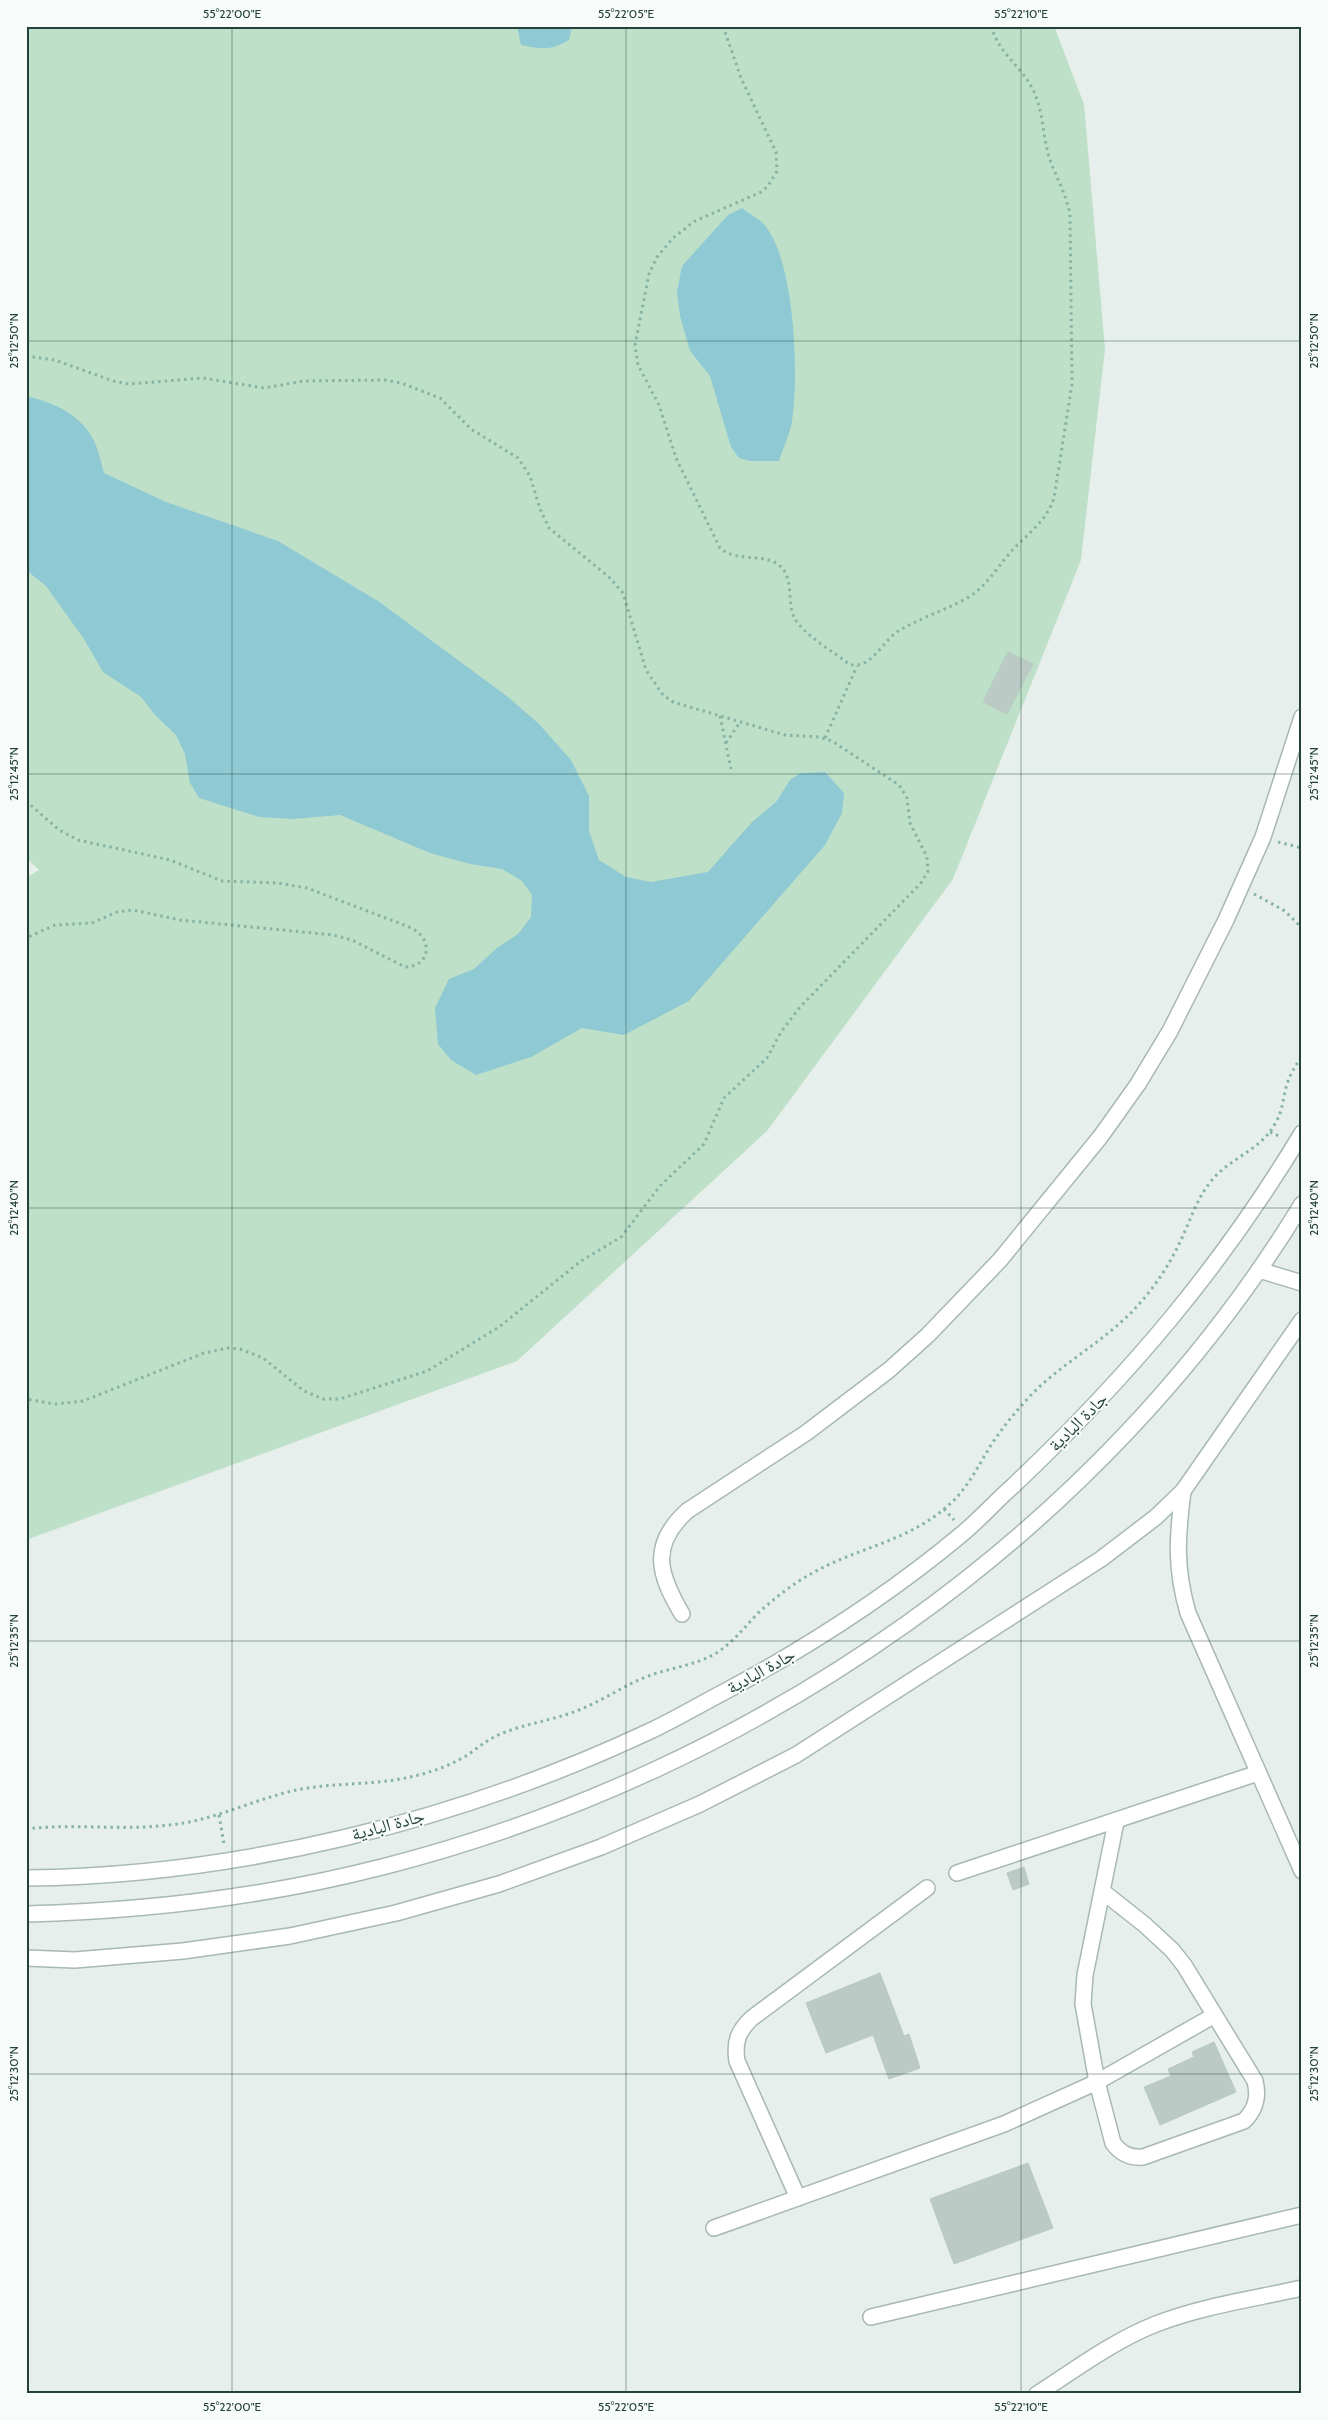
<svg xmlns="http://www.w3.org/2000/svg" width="1328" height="2420" font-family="Cabin,'Noto Naskh Arabic',sans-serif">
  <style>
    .green { fill: #bfe0c8 }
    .water { fill: #8ec9d4 }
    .building { fill: #bbcac4; stroke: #b8c9c2 }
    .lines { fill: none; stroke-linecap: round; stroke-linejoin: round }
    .minor-casing { stroke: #a8b8b2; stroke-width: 18 }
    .path { stroke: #86b3a5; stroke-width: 3; stroke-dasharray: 2.5 4; stroke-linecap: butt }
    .minor { stroke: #fff; stroke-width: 15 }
    .ticks { fill: none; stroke: #24423a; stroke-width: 1; stroke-opacity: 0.45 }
    .labels { text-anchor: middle; stroke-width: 4; stroke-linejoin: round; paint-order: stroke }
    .street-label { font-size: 18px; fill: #24423a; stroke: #f7fbf9 }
    .neatline { fill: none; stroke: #24423a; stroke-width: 2 }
    .ticks-label { font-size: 12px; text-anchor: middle; fill: #24423a }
  </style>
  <rect width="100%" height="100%" fill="#e6efeb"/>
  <polygon class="green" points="26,26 1054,26 1084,104 1105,349 1081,560 953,879 767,1131 517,1361 26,1540 26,878 39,870 26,858"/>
  <g class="water">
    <path d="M517,26H572L569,40C551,51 541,49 521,45Z"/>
    <path d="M742,208C749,214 761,219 766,227C795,264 799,375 792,421C790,434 783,448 779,461H750L739,458L731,447L710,376L690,351L680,316L677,292L682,266L728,215Z"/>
    <path d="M26,396C53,402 83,415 95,443C99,452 101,463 104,473L166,502L278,541L378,601L508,697L539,724L571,760L589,796V831L599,860L626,877L651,882L708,872L752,822L776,802L790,780L801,773L825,772L844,793L842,813L825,845L689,1001L624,1035L582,1028L531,1057L476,1075L451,1060L438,1044L435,1008L449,979L474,969L497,948L518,934L531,917L532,895L522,881L502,869L470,864L430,853L340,815L293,819L259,817L199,798L190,783L185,754L176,735L156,716L141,697L103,672L84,639L46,586L26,570Z"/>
  </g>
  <g class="building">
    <polygon points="1008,652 1033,664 1007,714 983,702"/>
    <polygon points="1024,1867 1029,1884 1013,1890 1007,1873"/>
    <polygon points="880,1973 904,2036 909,2034 920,2068 889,2079 873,2035 826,2053 806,2003"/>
    <polygon points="1214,2042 1236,2092 1160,2125 1144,2087 1171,2076 1168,2069 1194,2057 1192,2052"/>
    <polygon points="1028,2163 1053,2228 954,2264 930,2199"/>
  </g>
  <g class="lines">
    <g class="minor-casing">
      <g id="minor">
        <polyline points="1259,1270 1302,1283"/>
        <path d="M1183,1491C1177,1538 1175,1568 1188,1613L1302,1871"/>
        <path d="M682,1614C659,1575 649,1546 687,1511L806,1433L889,1370L928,1335L1000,1260L1101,1136L1138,1084L1170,1031L1226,920L1263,837L1302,717"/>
        <polyline points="957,1873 1258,1773"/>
        <path d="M26,1878C237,1876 458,1821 648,1732C674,1720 699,1705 724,1692C808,1647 889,1595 962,1534C980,1519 996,1501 1013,1486C1127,1378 1221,1268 1302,1133"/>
        <path d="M1102,1891L1145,1925L1172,1950L1184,1965L1255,2081C1259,2097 1256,2109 1244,2121L1143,2157C1130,2158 1121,2154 1113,2143L1097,2082L1083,2004L1085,1975L1116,1822"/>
        <path d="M26,1914C146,1911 265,1897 382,1867C755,1772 1100,1535 1302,1204"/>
        <polyline points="26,1958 75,1960 183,1951 290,1936 396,1913 499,1884 601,1847 700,1804 796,1755 1101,1559 1156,1517 1183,1491 1302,1320"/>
        <path d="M798,2198L737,2061C734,2042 738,2031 752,2018L927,1888"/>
        <polyline points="714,2228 1004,2124 1097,2082 1213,2016"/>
        <polyline points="871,2317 1302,2215"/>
        <path d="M1037,2394C1076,2369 1113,2341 1156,2324C1202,2306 1253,2299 1302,2288"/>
      </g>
    </g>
    <g class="path">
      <path d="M723,26L741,78L776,152L777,171L768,186L761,192L695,221L673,238L657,257L649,274L635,345L638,365L659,405L676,458L720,548C737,563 764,552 780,566C794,578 787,602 794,617C802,634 834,652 849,664C870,671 882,642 897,632C919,618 944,611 967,598C986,587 995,570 1009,554C1025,535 1046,523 1054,498L1072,384L1070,214C1066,194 1057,179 1050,160C1042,136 1044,109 1031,86C1018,63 1000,55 991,26"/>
      <polyline points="26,356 55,360 113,381 129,384 203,378 264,388 304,381 385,380 401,383 440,398 471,429 518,458 530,476 540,509 549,528 609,577 623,593 646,670 663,695 673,702 785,735 819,737 832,741 899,785 907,798 910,823 927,857 928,871 921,883 800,1007 781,1032 767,1058 724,1098 704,1144 660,1186 621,1237 581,1261 499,1327 427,1371 340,1399 323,1399 304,1391 263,1358 240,1349 228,1348 204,1353 83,1401 55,1404 26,1399"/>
      <polyline points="720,716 731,769"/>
      <polyline points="825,738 857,666"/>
      <polyline points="726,743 740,722"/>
      <path d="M26,801L59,830L78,840L170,860L222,881L278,883L307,888L412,928C433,940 431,966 405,967L352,940L333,935L180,920L133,910L117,912L92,923L55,925L26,938"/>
      <polyline points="1278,842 1302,848"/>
      <polyline points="1254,894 1285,911 1302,928"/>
      <polyline points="1270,1132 1281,1137"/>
      <polyline points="944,1509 954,1520"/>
      <polyline points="219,1815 224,1844"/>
      <path d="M26,1829C74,1823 121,1831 169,1825C212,1821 250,1801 292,1791C331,1782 371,1786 410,1777C430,1773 452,1765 469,1754C480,1746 490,1738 503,1733C528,1723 554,1720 579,1710C604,1700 626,1684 651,1675C674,1667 697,1665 718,1652C734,1641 745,1627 758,1613C774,1599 791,1585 809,1575C852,1549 904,1543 944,1509C966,1492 977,1468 991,1445C1003,1427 1016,1411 1031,1395C1064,1361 1108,1340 1140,1303C1156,1285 1169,1265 1179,1244C1190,1222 1196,1199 1212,1180C1231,1157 1262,1150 1276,1122C1283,1110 1283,1097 1287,1084C1290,1074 1296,1065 1302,1056"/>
    </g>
    <use href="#minor" class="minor"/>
  </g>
  <path class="ticks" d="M232,26V2394M626,26V2394M1021,26V2394M26,341H1302M26,774H1302M26,1208H1302M26,1641H1302M26,2074H1302"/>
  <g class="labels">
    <g class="street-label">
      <text transform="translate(1078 1422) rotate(-45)" y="6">جادة البادية</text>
      <text transform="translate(761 1671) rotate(-29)" y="6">جادة البادية</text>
      <text transform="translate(388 1825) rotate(-15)" y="6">جادة البادية</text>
    </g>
  </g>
  <rect width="1328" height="2420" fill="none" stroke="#f7fbf9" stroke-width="55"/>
  <rect x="28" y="28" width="1272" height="2364" class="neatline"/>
  <g class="ticks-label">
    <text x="232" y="18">55°22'00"E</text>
    <text x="626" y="18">55°22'05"E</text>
    <text x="1021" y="18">55°22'10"E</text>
    <text transform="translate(14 341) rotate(-90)" y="4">25°12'50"N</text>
    <text transform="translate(1314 341) rotate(-90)" y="4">25°12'50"N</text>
    <text transform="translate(14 774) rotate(-90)" y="4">25°12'45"N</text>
    <text transform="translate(1314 774) rotate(-90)" y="4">25°12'45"N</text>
    <text transform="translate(14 1208) rotate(-90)" y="4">25°12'40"N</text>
    <text transform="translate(1314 1208) rotate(-90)" y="4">25°12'40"N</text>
    <text transform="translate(14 1641) rotate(-90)" y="4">25°12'35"N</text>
    <text transform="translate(1314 1641) rotate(-90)" y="4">25°12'35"N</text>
    <text transform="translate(14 2074) rotate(-90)" y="4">25°12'30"N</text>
    <text transform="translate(1314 2074) rotate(-90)" y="4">25°12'30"N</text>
    <text x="232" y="2411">55°22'00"E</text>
    <text x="626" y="2411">55°22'05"E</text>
    <text x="1021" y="2411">55°22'10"E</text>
  </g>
</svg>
